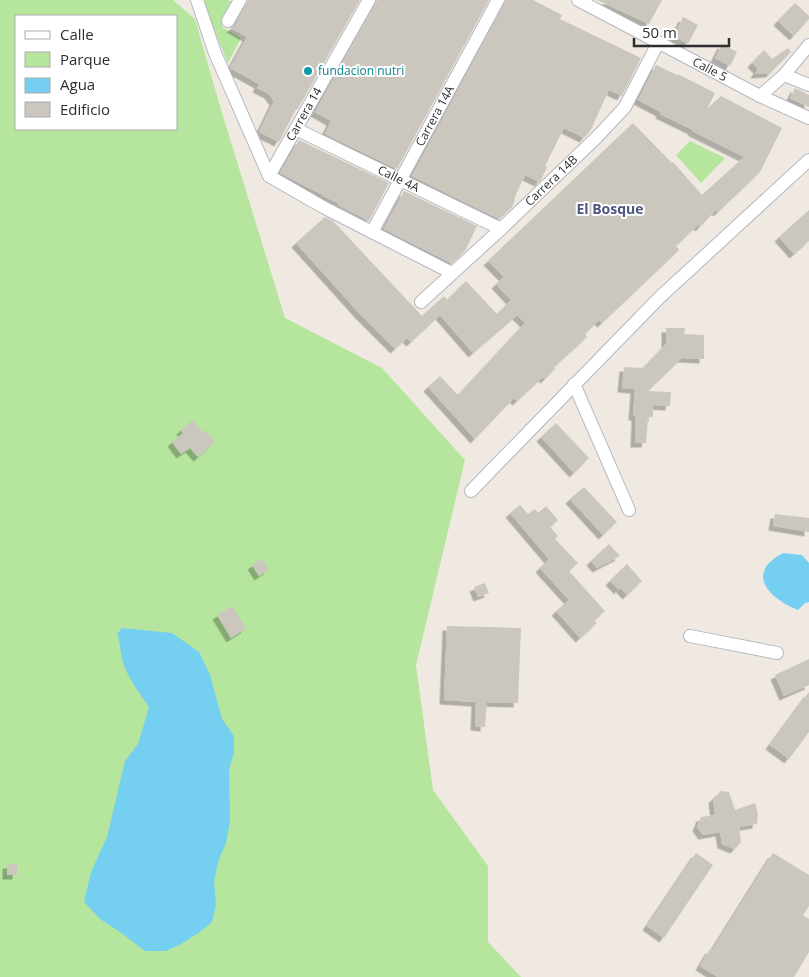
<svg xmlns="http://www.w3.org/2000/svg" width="809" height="977" font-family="'Open Sans',sans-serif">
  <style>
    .green { fill: #b6e59e; fill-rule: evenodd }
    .water { fill: #75cff0 }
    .building { fill: #cbc7bf; filter: url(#shadow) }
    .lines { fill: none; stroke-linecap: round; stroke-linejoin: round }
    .minor-casing { stroke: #b4b7c1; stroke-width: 14 }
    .minor { stroke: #fff; stroke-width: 12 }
    .culture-dot { fill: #0f9aa8; stroke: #fff; stroke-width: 2 }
    .labels { text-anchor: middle; stroke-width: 4; stroke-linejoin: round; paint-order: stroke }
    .street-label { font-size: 12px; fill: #2e2e2e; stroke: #fff }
    .culture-label { font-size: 12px; fill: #0d838f; stroke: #fff; text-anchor: start }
    .neighbourhood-label { font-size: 14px; font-weight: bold; fill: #4d5680; stroke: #fff }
  </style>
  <defs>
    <filter id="shadow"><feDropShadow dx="-4.5" dy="4.5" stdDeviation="0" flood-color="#0004"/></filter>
  </defs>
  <rect width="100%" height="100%" fill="#efe9e1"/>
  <g class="green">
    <path d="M0,0H173L195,19L220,106L285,318L382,368L465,460L416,665L433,790L488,866V942L521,977H0ZM16,16H176V129H16Z"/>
    <polygon points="199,0 228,0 235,4 222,27 241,38 228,63 210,20"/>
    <polygon points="690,141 725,158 701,183 676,155"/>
  </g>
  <g class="water">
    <path d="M783,553L802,555L809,563V602L805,603L798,610C768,598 745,573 783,553Z"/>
    <path d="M122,628L172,633L199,652L210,675L222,719L234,736V753L229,769L230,822L226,843L219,859L214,881L216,905L212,922L200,932L181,944L166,951H145L120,932L100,919L84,902L91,872L107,837L125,761L138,744L149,707C139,692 128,679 123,662C120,653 121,644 117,634Z"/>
  </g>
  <g class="building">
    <polygon points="248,0 360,0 297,110 296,109 279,142 259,132 274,101 269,94 257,88 259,84 230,68 247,37 231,28 235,25"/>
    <polygon points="377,0 489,0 397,169 325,134 331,121 315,112"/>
    <polygon points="506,0 533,0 562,15 560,19 641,58 622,96 609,90 592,127 593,127 584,138 564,128 545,166 547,167 541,180 539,182 525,175 514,199 515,200 512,207 499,219 412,176"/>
    <polygon points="597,0 662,0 649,24"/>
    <polygon points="795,3 809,16 809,19 794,36 778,21"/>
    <polygon points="683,17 698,25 688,44 674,36"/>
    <polygon points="722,44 737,52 730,66 715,58"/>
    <polygon points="788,48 791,52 770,73 755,74 758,69 752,63 764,50 772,59"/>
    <polygon points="656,65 677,75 678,74 715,93 707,109 721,96 782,128 760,172 718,212 716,210 700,227 698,225 676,246 679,250 602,323 599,320 585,334 587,337 554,367 555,369 545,379 543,377 517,401 514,398 475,439 428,387 440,376 458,395 525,323 517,315 473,353 440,315 411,342 407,338 395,349 360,314 296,243 325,217 333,221 422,316 444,296 447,300 466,281 497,314 511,300 496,284 504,277 488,261 633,123 672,163 673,162 702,195 744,157 692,131 693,130 660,114 661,112 638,100"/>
    <polygon points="795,88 809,95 809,107 790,98"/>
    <polygon points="299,140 389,183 369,221 338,205 340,204 323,196 323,195 280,173"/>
    <polygon points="404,191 477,226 465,251 451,263 384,229"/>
    <polygon points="809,210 809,241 794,254 779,237"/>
    <polygon points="666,328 685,328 684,334 704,335 704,359 682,358 648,391 671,392 670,406 653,405 653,417 648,417 646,443 635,443 636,416 633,416 635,389 622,388 624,367 643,368 666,344"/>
    <polygon points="193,420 203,432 205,430 215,442 198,457 190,448 181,454 172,442 183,433 181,430"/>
    <polygon points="556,423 589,458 574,473 541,437"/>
    <polygon points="584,487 617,522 603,535 570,499"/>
    <polygon points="520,505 528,514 535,509 538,513 546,506 558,520 550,527 558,536 555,539 578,563 569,571 605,611 594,620 597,623 580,638 556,611 569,600 540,568 549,559 510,513"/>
    <polygon points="775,514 809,518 809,532 773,526"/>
    <polygon points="609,544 620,556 597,568 591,561"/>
    <polygon points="262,559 269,569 259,576 252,565"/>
    <polygon points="627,564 642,581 627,595 620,587 619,590 610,581"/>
    <polygon points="485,583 489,593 478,597 474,587"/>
    <polygon points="232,606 246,628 231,638 217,615"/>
    <polygon points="447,626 521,628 518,703 487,702 485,727 475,726 476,702 444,700"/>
    <polygon points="809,659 809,685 784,696 775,675"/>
    <polygon points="809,692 809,732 789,759 770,745"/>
    <polygon points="721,791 729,792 735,810 755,803 758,813 757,824 739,827 741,842 735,849 722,844 720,832 703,835 697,827 701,817 715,815 713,799"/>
    <polygon points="696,853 713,865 664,938 647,926"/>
    <polygon points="773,853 809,875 809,906 803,915 809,919 809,952 794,977 718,977 700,966 710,949 712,950"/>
    <rect x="7" y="864" width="10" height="11"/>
  </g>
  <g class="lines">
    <g class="minor-casing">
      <g id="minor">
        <polyline points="197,0 215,53 269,176 323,207 452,273"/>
        <path id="s1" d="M578,0L760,96L809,118"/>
        <polyline points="228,21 240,0"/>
        <polyline points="784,75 809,85"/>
        <polyline points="760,96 784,75 809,45"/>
        <path id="s2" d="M296,129L501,229"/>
        <path id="s3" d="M269,176L369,0"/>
        <path id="s4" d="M372,232L498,0"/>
        <path id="s5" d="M421,302L501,229L596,138L625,107L658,43"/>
        <polyline points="574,384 629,510"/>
        <polyline points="471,491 660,297 809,160"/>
        <polyline points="690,636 777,653"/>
      </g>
    </g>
    <use href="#minor" class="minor"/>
  </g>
  <circle class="culture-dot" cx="308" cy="71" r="5"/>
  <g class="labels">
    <g class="street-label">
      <text dy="4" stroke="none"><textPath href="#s1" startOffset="149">Calle 5</textPath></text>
      <text dy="4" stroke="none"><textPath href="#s3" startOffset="71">Carrera 14</textPath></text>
      <text dy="4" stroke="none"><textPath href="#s4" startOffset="132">Carrera 14A</textPath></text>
      <text dy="4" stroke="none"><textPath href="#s2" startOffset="114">Calle 4A</textPath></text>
      <text dy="4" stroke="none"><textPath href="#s5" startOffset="178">Carrera 14B</textPath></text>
    </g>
    <g class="culture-label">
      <text x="318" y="75">fundacion nutri</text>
    </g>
    <g class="neighbourhood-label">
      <text x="610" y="214">El Bosque</text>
    </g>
  </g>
  <rect x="15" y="15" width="162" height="115" fill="#ffffff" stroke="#ababab"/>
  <rect x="25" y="31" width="25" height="8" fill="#ffffff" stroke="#ababab"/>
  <text x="60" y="40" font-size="15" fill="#2e2e2e">Calle</text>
  <rect x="25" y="52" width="25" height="15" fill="#b6e59e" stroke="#ababab"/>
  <text x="60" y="65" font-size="15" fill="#2e2e2e">Parque</text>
  <rect x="25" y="78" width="25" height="15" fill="#75cff0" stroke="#ababab"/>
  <text x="60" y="90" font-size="15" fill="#2e2e2e">Agua</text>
  <rect x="25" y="102" width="25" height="15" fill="#cbc7bf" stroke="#ababab"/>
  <text x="60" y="115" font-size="15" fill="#2e2e2e">Edificio</text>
  <path d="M634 38v8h95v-8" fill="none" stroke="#2e2e2e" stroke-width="2.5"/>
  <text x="642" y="38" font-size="15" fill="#2e2e2e" stroke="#ffffff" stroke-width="4" paint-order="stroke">50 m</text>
</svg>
